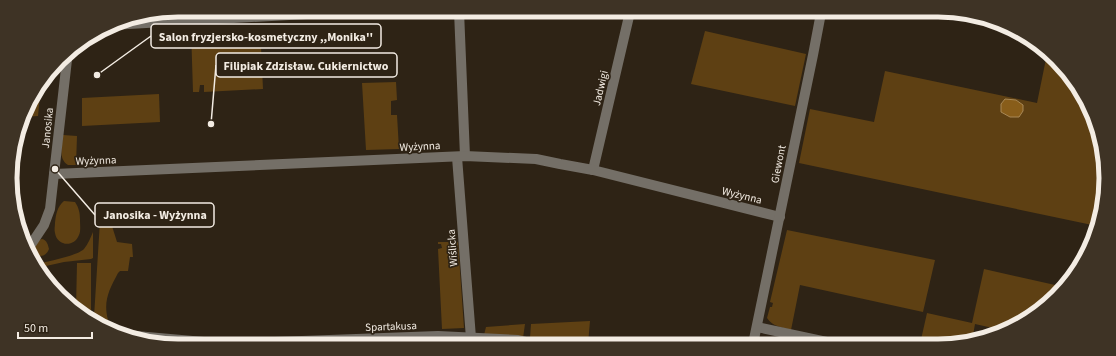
<svg xmlns="http://www.w3.org/2000/svg" width="1116" height="356" font-family="'Source Sans 3',sans-serif">
  <style>
    .green { fill: #5e4013 }
    .water { fill: #885d1a; stroke: #a88856 }
    .lines { fill: none; stroke-linecap: round; stroke-linejoin: round }
    .minor { stroke: #746f67; stroke-width: 10 }
    .labels { text-anchor: middle; stroke-width: 3.5; stroke-linejoin: round; paint-order: stroke }
    .street-label { font-size: 11px; fill: #f3ece3; stroke: #2e2315 }
    .rim { fill: none; stroke: #f3ece3; stroke-width: 5 }
    .leader { fill: none; stroke: #f3ece3; stroke-width: 1.5 }
    .callout-dot { fill: #f3ece3; stroke: #2e2315; stroke-width: 1.5 }
    .callout { fill: #2e2315; stroke: #f3ece3; stroke-width: 1.5 }
    .callout-label { font-size: 12px; text-anchor: middle; font-weight: bold; fill: #f3ece3 }
  </style>
  <rect width="100%" height="100%" fill="#2e2315"/>
  <g class="green">
    <polygon points="260,26 263,89 204,92 204,85 200,85 199,92 193,92 191,29"/>
    <polygon points="705,31 806,54 795,106 691,84"/>
    <polygon points="1047,54 1078,85 1103,145 1103,211 1097,226 799,163 810,109 874,122 885,71 1037,103"/>
    <polygon points="396,82 397,100 391,101 391,115 397,115 399,149 366,150 362,83"/>
    <polygon points="41,85 38,116 23,117 27,103"/>
    <polygon points="159,94 160,122 82,126 82,98"/>
    <path d="M63,135L77,136L76,165H68C58,159 62,145 63,135Z"/>
    <path d="M64,201L75,202C79,208 80,213 80,220C80,225 81,231 79,235C74,248 57,246 55,233C54,230 55,226 55,223C56,214 57,207 64,201Z"/>
    <path d="M100,221L112,226L117,242L132,244L133,257H130L128,271H120L118,273C109,290 103,301 108,320L96,319L94,317Z"/>
    <path d="M787,230L935,260L923,312L800,285L791,330C782,327 773,327 767,318L770,307H772L773,303L770,302Z"/>
    <path d="M93,232V258L91,259L64,262L37,268L35,264C46,262 77,256 84,249C88,244 91,237 93,232Z"/>
    <path d="M42,239C47,240 48,245 49,249C46,256 42,257 35,255L33,250L39,240Z"/>
    <polygon points="438,242 458,242 464,328 442,329 438,249 442,248 441,244 438,244"/>
    <polygon points="77,263 91,263 91,320 85,318 76,309"/>
    <polygon points="984,269 1064,287 1057,297 1012,329 1006,331 975,324 972,341 960,345 920,344 927,313 972,323"/>
    <polygon points="590,321 588,344 558,344 530,338 531,324"/>
    <polygon points="525,324 523,338 484,335 486,327"/>
  </g>
  <polygon class="water" points="1005,99 1016,100 1023,105 1023,111 1019,117 1010,117 1001,112 1001,104"/>
  <g class="lines">
    <g class="minor">
      <polyline points="459,11 465,156"/>
      <polyline points="111,25 360,11"/>
      <polyline points="457,157 471,338"/>
      <polyline points="593,170 630,12"/>
      <polyline points="54,174 465,156 536,159 560,164 593,170 780,217"/>
      <polyline points="28,249 44,225 50,209 68,51"/>
      <polyline points="757,327 836,344"/>
      <polyline points="125,335 215,343"/>
      <polyline points="247,343 438,336 518,340 535,344"/>
      <polyline points="753,344 813,55 821,13"/>
    </g>
  </g>
  <g class="labels">
    <g class="street-label">
      <text transform="translate(600 88) rotate(-77)" y="4">Jadwigi</text>
      <text transform="translate(47 128) rotate(-84)" y="4">Janosika</text>
      <text transform="translate(420 146) rotate(-3)" y="4">Wyżynna</text>
      <text transform="translate(96 160) rotate(-2)" y="4">Wyżynna</text>
      <text transform="translate(778 164) rotate(-79)" y="4">Giewont</text>
      <text transform="translate(742 195) rotate(14)" y="4">Wyżynna</text>
      <text transform="translate(452 248) rotate(-94)" y="4">Wiślicka</text>
      <text transform="translate(391 326) rotate(-2)" y="4">Spartakusa</text>
    </g>
  </g>
  <path d="M0 0H1116V356H0ZM178 17H938A161 161 0 0 1 1099 178V178A161 161 0 0 1 938 339H178A161 161 0 0 1 17 178V178A161 161 0 0 1 178 17Z" fill="#3e3325" fill-rule="evenodd"/>
  <path class="rim" d="M178 17H938A161 161 0 0 1 1099 178V178A161 161 0 0 1 938 339H178A161 161 0 0 1 17 178V178A161 161 0 0 1 178 17Z"/>
  <path class="leader" d="M97 75L151 36M211 124L216 65M55 169L95 215"/>
  <g class="callout-dot">
    <circle cx="97" cy="75" r="4"/>
    <circle cx="211" cy="124" r="4"/>
    <circle cx="55" cy="169" r="4"/>
  </g>
  <g class="callout">
    <rect x="151" y="24" width="230" height="24" rx="4"/>
    <rect x="216" y="53" width="181" height="24" rx="4"/>
    <rect x="95" y="203" width="119" height="24" rx="4"/>
  </g>
  <g class="callout-label">
    <text x="266" y="41">Salon fryzjersko-kosmetyczny ,,Monika''</text>
    <text x="306" y="70">Filipiak Zdzisław. Cukiernictwo</text>
    <text x="155" y="219">Janosika - Wyżynna</text>
  </g>
  <path d="M18 332v6h74v-6" fill="none" stroke="#f3ece3" stroke-width="2"/>
  <text x="24" y="332" font-size="12" fill="#f3ece3" stroke="#2e2315" stroke-width="3" paint-order="stroke">50 m</text>
</svg>
